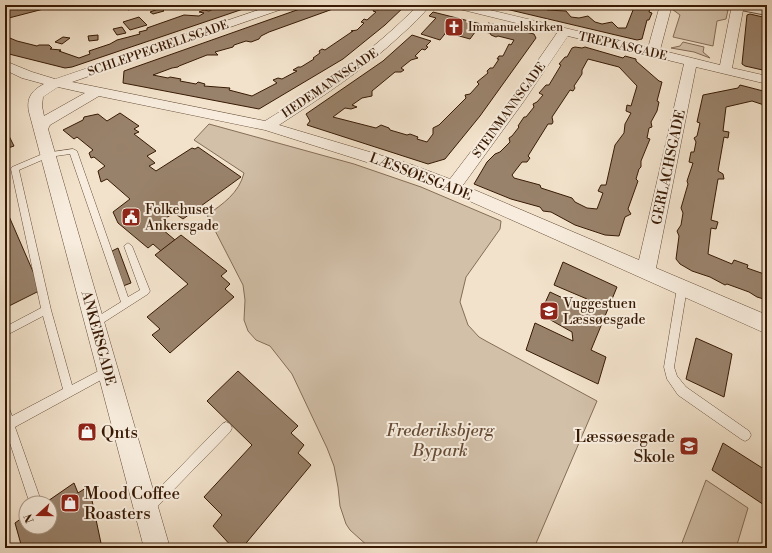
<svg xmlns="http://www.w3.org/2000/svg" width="772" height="553" font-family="'Libre Bodoni',serif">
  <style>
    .green { fill: #d2c0a9; stroke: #856d56 }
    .building { fill: #99826b; stroke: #381a04; fill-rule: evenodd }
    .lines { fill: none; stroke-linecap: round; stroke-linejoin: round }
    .service-casing { stroke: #664c36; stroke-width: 1 }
    .minor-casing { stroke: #664c36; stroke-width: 1 }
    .tertiary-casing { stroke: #664c36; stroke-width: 2 }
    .service { fill: #f7ecdd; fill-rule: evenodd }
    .minor { fill: #f7ecdd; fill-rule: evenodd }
    .tertiary { fill: #f7ecdd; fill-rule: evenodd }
    .labels { text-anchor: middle; stroke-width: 4; stroke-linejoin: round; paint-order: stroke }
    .far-poi-label { font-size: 12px; fill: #381a04; stroke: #f7ecdd; text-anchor: start }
    .far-street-label { font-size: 12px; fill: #381a04; stroke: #f7ecdd }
    .street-label { font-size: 14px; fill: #381a04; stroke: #f7ecdd }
    .poi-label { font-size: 14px; fill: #381a04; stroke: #f7ecdd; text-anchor: start }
    .near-park-label { font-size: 17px; font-style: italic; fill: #664c36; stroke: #f7ecdd }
    .near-poi-label { font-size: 17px; fill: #381a04; stroke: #f7ecdd; text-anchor: start }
  </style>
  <rect width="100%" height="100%" fill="#f2e2cb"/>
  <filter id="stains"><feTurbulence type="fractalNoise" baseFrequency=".005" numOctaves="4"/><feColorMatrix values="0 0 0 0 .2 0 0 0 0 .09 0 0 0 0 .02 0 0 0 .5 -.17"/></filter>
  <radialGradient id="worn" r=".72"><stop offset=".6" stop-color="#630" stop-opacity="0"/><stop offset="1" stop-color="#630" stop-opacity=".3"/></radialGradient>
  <g class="green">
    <polygon points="673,5 704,5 728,10 726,19 717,21 713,46 673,37 680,15 672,9"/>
    <polygon points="683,42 704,47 703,52 710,58 694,52 671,48 680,46"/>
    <path d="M209,124L354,164L421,187L501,221L500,229L466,277L460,302L468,325L479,337L486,341L597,401L534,548H370L350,530L346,524L340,506L338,487L334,466L327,448L292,374L270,346L256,340L248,331L244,320L245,300L243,285L207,215C223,204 239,193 244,173L194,140Z"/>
    <polygon points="706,480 748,508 736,548 680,548"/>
  </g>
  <g class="building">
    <polygon points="25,5 66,5 57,7 55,6 5,19 5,11"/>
    <polygon points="125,5 144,5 128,10"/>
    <polygon points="223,5 255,5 72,67 65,68 5,53 5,36 17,41 37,46 39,45 49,45 52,48 50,49 61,50 59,51 79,58 90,54 89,51 110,44 117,40 140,34 139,32 147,30 147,28 184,15 199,16 204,13 199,12 204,10 209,11"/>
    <polygon points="311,5 344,5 269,32 261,36 259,39 251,42 246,41 234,45 233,47 215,52 218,55 207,55 179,66 178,67 172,68 153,75 168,78 170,77 181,79 180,81 196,84 198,82 205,84 204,86 230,88 229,90 252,96 277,83 273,80 278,78 282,79 297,71 293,70 298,67 301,67 314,59 313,58 320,53 319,51 322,49 325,50 353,31 351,31 357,30 364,23 361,22 364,19 367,20 376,12 373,11 374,9 378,10 385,5 406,5 385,25 343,59 259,109 123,83 124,71"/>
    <polygon points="489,5 534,6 542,5 547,10 566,11 571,17 579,18 588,16 595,22 602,24 612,22 618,28 626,28 635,5 651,5 649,12 652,13 649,20 647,20 642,39 637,40"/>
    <polygon points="161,8 164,11 153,14 150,12"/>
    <polygon points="433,12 481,24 470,39 452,34 454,31 448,30 440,40 421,34 436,18 429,16"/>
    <polygon points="750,14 767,18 766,54 765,54 767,60 767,71 745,66 742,64 747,15"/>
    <polygon points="139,17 147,25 130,30 123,22"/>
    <polygon points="488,23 534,34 536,38 480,116 445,159 428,164 307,125 310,121 306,114 383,61 412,35 431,41 426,46 428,47 425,50 422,49 415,56 418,58 411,60 401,68 404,70 401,72 395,72 372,91 372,96 362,98 352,105 357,107 351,109 345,108 333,117 376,128 381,125 389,128 390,130 407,135 410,134 418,137 417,139 427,142 433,134 433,128 439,125 466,98 465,95 470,94 479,84 477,82 488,73 487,71 490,68 493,68 499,59 497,59 499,56 503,56 509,44 511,45 514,40 498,36 496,37 491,35 490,33 484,32"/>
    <polygon points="122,27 126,33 117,35 113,29"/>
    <polygon points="98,35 98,40 89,41 88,36"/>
    <polygon points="63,37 70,38 62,44 55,42"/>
    <path d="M575,47L582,48L585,47L623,58L625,56L636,59V61L659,81L662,82L657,101L659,102L657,111L651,122L652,127L649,128L647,138L650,139L641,161V167L639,169L636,179L638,181L628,209L631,214L625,217L619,236L605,235L575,225L551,212L543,211L540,207L511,199L474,184L487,162L495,154L500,152L510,142L509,138L512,136L519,127L518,126L524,117H526L534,107L533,104L537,102L543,95L539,93L546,85H549L561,65L559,64L565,57H567L572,48ZM588,59L619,67L637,86L631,106L627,105L626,111L631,113L625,124L624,133L615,145L606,185H601L598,191L603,193L597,209L587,208L575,202L572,198L541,188L540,185L514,178L512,175L522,162H527L530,158L528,156L548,124H552L553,122L552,117L570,90L573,91L575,88L574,86L582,74V70Z"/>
    <polygon points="740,85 767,92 767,106 752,101 726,107 723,131 729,132 728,138 724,137 718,171 723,174 724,179 718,179 711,220 718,222 716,229 711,228 708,254 732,264 734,260 748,265 747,268 767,275 767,300 757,297 749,292 727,284 725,285 710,277 692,271 680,264 676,259 679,236 677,231 681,225 683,213 681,208 688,184 687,181 693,163 689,162 691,152 694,152 696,142 694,138 697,136 700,123 697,122 703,95 738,88"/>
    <polygon points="120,113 139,126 134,129 139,132 134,134 156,151 147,156 155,163 149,166 156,171 192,148 195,149 198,147 241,177 183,219 174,213 156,224 175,240 161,251 153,244 148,248 118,223 113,212 130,199 107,179 101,182 98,171 105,166 94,157 91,158 89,153 93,150 77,137 74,139 63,130 83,120 84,117 98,114 107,121"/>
    <polygon points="5,128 14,146 5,149"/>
    <polygon points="5,207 41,290 5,308"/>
    <polygon points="181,235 227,271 221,276 230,284 225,289 234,297 170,353 152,335 160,329 147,317 188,284 155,255"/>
    <polygon points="118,248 131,283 123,286 112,251"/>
    <polygon points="563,262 617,287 591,350 606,357 598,384 526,350 535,323 573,341 572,332 540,314 550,292 584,308 587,299 554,285"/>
    <polygon points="696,338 732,354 724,397 686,379"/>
    <polygon points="238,371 298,426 291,433 304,445 298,453 311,465 242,548 233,548 213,526 222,515 204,497 252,445 207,401"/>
    <polygon points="723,443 767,471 767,507 712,470"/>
    <polygon points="74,483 78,493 89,486 102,548 22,548 15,523 26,515 26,527 50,527 50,503 45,503"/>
  </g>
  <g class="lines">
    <g class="service-casing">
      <g id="service">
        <polygon points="73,149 77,151 128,297 140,290 124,246 128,243 132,246 150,291 148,294 98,326 95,327 92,326 90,323 92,320 121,302 70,154 49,157 19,170 51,310 72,385 108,366 112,368 113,371 112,374 15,427 40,498 38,502 32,503 28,498 5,428 5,407 9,408 12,416 63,389 43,316 5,336 5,327 41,308 11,169 12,167 45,153"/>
        <polygon points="682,284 685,285 687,288 674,367 677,376 686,387 749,431 751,435 749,439 745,441 741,439 678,395 667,379 664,367 677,288 679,285"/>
        <polygon points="226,422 230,424 232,428 230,432 152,512 148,514 144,512 142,508 144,504 222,424"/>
      </g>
    </g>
    <g class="minor-casing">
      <path id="minor" d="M273,5H290L288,7L72,82L265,121C320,87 373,52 418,5H430C422,16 412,25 402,34C365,69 322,97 279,125L410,164L450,179L514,95L557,33L451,7L449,5H469L648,48L660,5H672L660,50L720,65L732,5H744L732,68L767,76V84L696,67L656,268L767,315V334L447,191L398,172L265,130L99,96L50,125L48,129L170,548H144L29,112C26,98 32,90 44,84L22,78L5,70V61L32,72L55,79ZM568,36L684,64L639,260L463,185L524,101ZM58,87L85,93L44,116L42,106L43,97Z"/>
    </g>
    <g class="tertiary-casing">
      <polygon id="tertiary" points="730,5 756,5 767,7 767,15 731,8"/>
    </g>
    <use href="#service" class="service"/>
    <use href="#minor" class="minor"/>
    <use href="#tertiary" class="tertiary"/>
  </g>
  <defs>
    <g id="church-square" transform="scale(1)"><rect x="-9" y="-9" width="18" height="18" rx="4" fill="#8f2418" stroke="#f7ecdd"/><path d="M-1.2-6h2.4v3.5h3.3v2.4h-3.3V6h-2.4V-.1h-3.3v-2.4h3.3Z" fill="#fff"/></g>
    <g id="civic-square" transform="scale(1)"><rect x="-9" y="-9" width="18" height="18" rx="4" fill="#8f2418" stroke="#f7ecdd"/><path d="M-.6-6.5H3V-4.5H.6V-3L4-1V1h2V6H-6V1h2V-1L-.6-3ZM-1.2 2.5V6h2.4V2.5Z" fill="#fff"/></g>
    <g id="school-square" transform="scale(1)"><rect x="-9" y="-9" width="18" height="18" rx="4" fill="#8f2418" stroke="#f7ecdd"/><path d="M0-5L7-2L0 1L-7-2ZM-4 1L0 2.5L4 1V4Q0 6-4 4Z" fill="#fff"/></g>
    <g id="shop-square" transform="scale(1)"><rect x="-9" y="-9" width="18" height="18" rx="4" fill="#8f2418" stroke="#f7ecdd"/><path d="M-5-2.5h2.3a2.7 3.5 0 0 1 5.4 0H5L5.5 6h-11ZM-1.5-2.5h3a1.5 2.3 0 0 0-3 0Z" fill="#fff"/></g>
  </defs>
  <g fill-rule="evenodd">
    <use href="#church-square" x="454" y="27"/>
    <use href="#civic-square" x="131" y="217"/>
    <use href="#school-square" x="549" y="311"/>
    <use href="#shop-square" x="87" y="432"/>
    <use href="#school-square" x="689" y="446"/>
    <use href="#shop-square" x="70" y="503"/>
  </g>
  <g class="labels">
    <g class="far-poi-label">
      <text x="468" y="31">Immanuelskirken</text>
    </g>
    <g class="far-street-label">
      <text transform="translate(623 46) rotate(13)" y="4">TREPKASGADE</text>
      <text transform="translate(158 48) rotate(-19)" y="4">SCHLEPPEGRELLSGADE</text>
      <text transform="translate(330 83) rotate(-34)" y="4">HEDEMANNSGADE</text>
      <text transform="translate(509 110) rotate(-54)" y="4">STEINMANNSGADE</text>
    </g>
    <g class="street-label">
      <text transform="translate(668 167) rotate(-78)" y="5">GERLACHSGADE</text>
      <text transform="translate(421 176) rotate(21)" y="5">LÆSSØESGADE</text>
      <text transform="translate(99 338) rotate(75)" y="5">ANKERSGADE</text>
    </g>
    <g class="poi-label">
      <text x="145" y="214">Folkehuset<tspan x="145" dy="16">Ankersgade</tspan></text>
      <text x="563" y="308">Vuggestuen<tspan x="563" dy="16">Læssøesgade</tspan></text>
    </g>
    <g class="near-park-label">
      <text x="440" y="436">Frederiksbjerg<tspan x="440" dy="20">Bypark</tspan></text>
    </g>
    <g class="near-poi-label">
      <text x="101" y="438">Qnts</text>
      <text x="675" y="442" text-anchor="end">Læssøesgade<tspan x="675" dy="20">Skole</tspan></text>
      <text x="84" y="499">Mood Coffee<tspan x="84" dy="20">Roasters</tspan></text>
    </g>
  </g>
  <rect width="772" height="553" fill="none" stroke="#f2e2cb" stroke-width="20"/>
  <rect x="6" y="6" width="760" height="541" fill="none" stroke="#381a04" stroke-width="2"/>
  <rect x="10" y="10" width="752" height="533" fill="none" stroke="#381a04"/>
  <g transform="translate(38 515) rotate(249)"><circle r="19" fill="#f7ecdd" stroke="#ab9886"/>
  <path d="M0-3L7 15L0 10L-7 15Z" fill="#8f2418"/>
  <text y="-6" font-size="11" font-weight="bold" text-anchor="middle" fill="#381a04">N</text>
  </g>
  <rect width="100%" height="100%" filter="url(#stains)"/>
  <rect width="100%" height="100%" fill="url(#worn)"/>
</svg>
